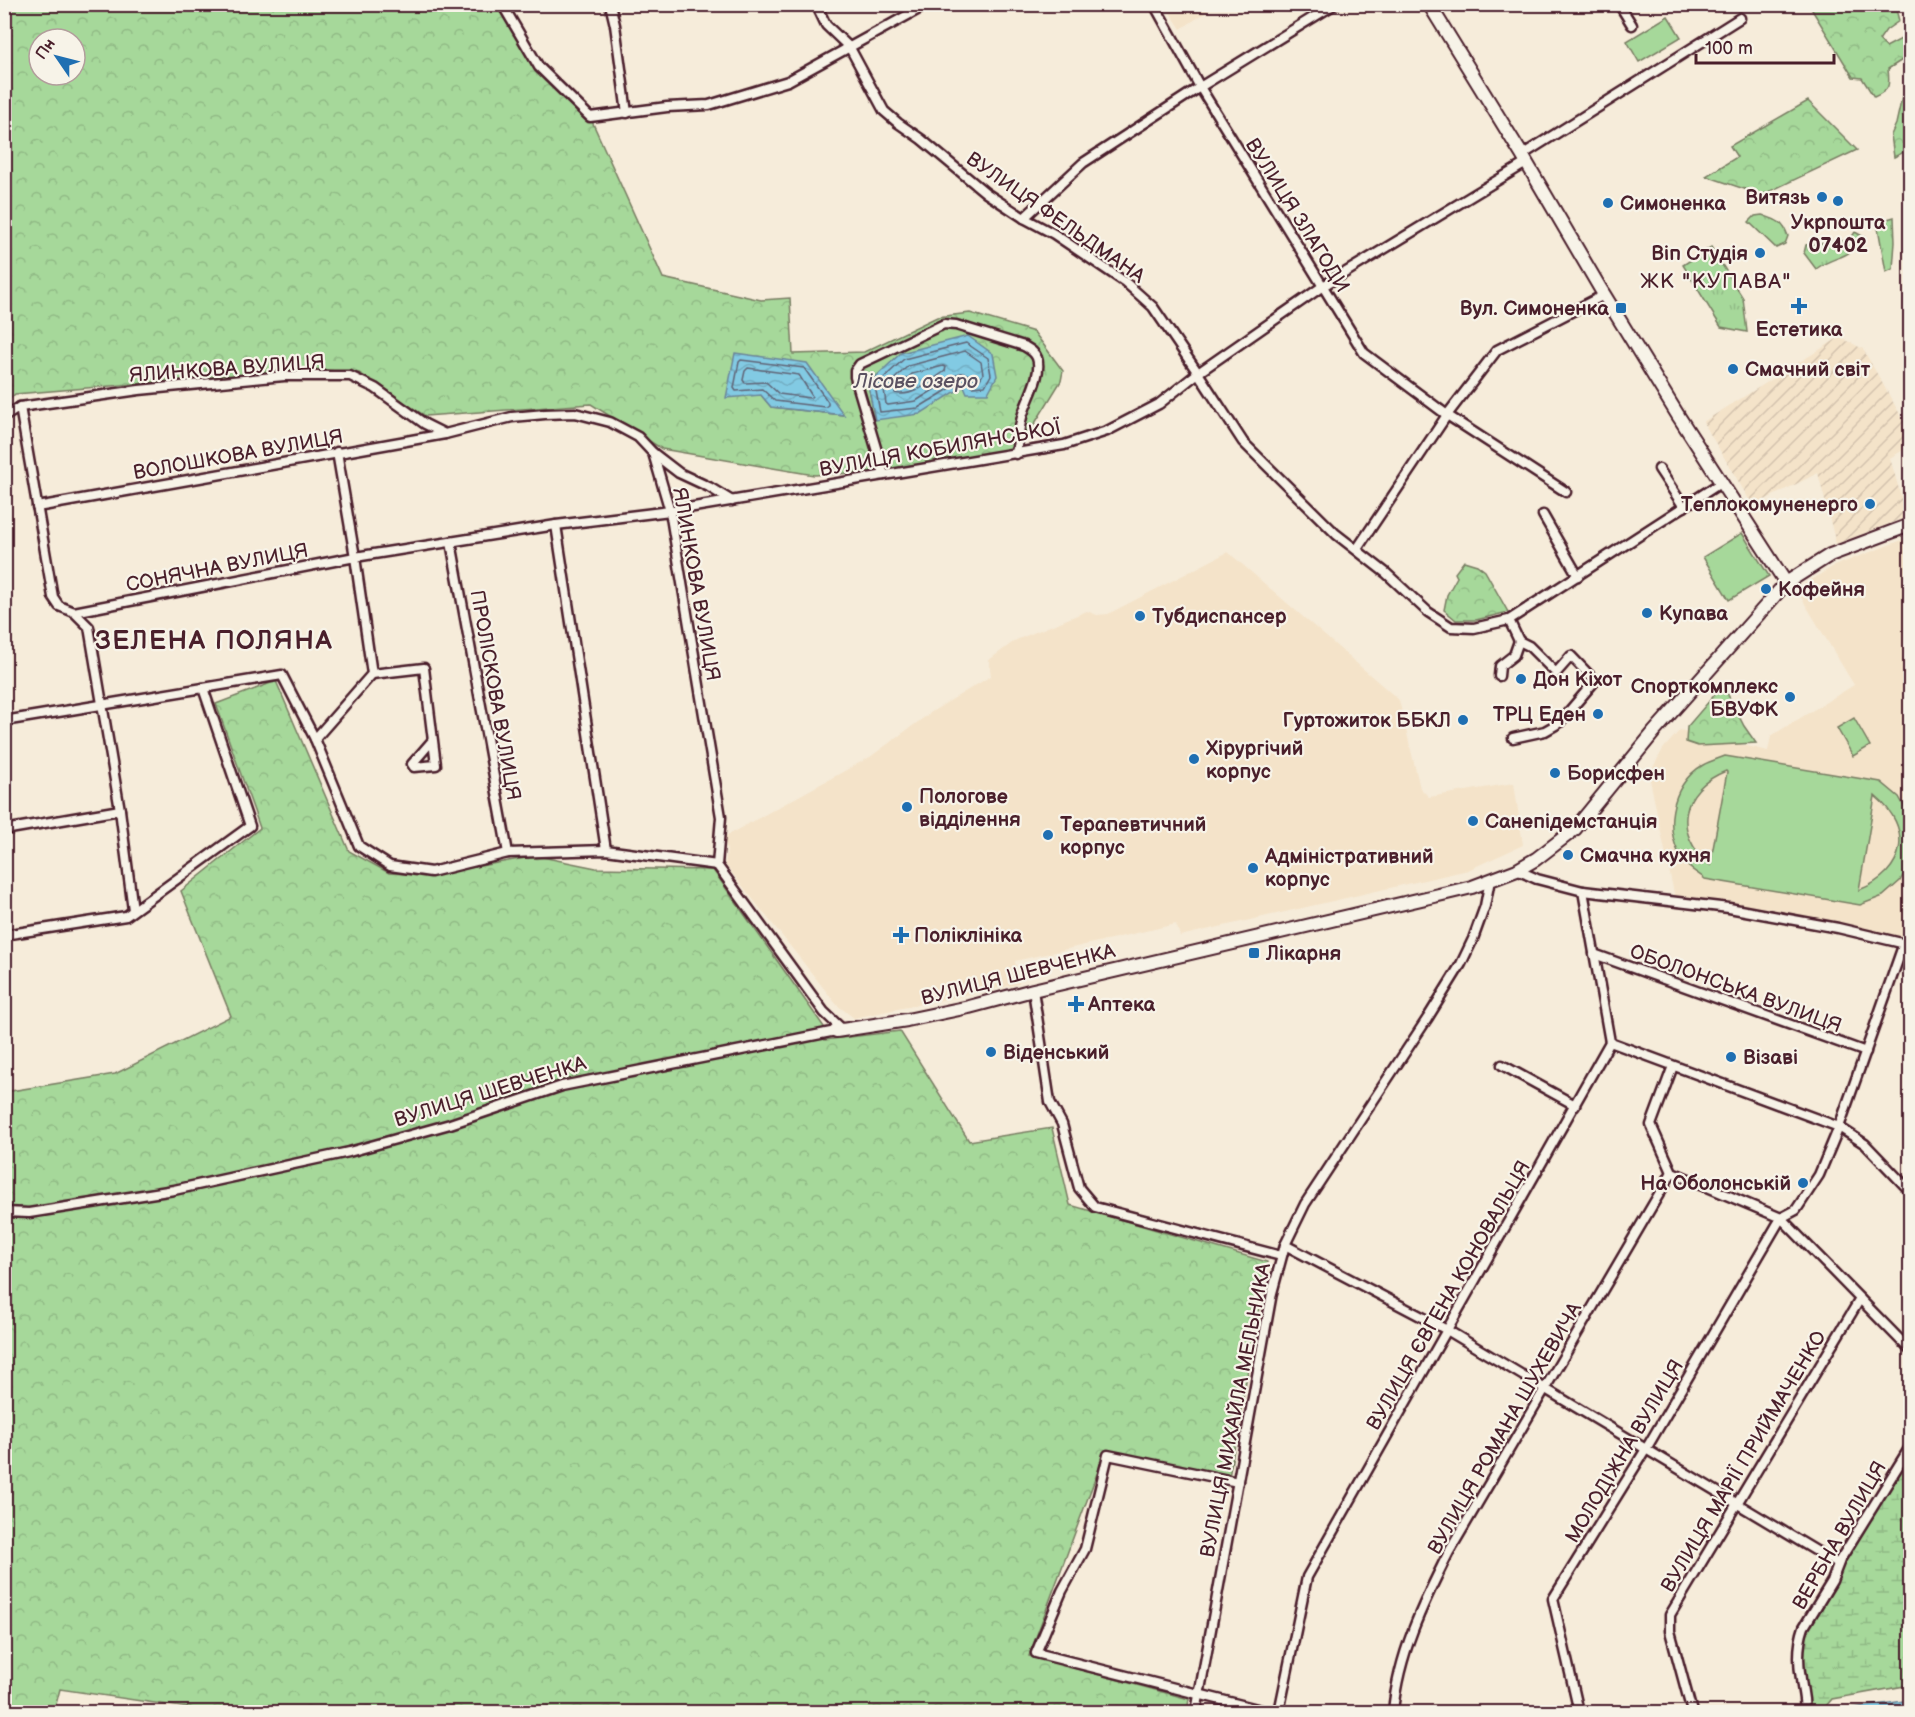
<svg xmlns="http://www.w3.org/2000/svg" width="1915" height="1717" font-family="'Balsamiq Sans',sans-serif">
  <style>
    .built { fill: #f4e3c9 }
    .industrial { fill: url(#industrial-furrows) }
    .grass { fill: url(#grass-tufts); stroke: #787c62; stroke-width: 1.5 }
    .forest { fill: url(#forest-crowns); stroke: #787c62; stroke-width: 1.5; fill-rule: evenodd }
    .wetland { fill: url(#wetland-marsh); stroke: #787c62; stroke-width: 1.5 }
    .pitch { fill: #a6d89a; stroke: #787c62; stroke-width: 1.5; fill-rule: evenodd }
    .water { fill: url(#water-waves); stroke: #6c8699; stroke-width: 1.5 }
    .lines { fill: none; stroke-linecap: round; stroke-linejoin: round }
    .shore { stroke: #606375; stroke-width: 1.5 }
    .street-casing { stroke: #4a1f2b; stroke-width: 13 }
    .secondary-casing { stroke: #4a1f2b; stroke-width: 16 }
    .street { stroke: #f7f3e8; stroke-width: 8 }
    .secondary { stroke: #f7f3e8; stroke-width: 12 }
    .poi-dot { fill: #1f6fb2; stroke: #f7f3e8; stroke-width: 2 }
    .labels { text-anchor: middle; stroke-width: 4.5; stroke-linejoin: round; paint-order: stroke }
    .poi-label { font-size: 20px; font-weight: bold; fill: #4a1f2b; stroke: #f7f3e8; text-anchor: start }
    .street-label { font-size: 20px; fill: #4a1f2b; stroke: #f7f3e8 }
    .neighbourhood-label { font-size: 21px; letter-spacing: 1.5px; fill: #4a1f2b; stroke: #f7f3e8 }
    .water-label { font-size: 21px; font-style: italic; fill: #5b5262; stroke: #f7f3e8 }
    .district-label { font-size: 26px; font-weight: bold; letter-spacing: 1.5px; fill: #4a1f2b; stroke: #f7f3e8 }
  </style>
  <defs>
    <pattern id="industrial-furrows" width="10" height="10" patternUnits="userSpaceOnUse" patternTransform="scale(1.5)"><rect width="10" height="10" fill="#f4e3c9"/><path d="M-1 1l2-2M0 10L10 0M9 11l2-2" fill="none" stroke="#d3c2ad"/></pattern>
    <pattern id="grass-tufts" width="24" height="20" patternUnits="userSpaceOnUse" patternTransform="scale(1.5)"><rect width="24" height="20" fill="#a6d89a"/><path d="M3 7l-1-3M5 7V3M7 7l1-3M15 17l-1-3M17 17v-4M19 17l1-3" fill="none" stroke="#90b985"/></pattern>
    <pattern id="forest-crowns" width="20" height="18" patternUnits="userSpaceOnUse" patternTransform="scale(1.5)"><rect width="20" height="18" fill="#a6d89a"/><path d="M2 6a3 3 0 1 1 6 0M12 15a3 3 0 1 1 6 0" fill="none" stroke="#90b985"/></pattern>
    <pattern id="wetland-marsh" width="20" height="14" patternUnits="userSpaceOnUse" patternTransform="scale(1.5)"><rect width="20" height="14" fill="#a6d89a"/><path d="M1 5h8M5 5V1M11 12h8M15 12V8" fill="none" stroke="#90b985"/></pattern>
    <pattern id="water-waves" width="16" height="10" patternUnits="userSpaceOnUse" patternTransform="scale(1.5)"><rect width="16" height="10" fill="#82cae3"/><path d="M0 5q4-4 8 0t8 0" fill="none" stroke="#72adc3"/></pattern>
  </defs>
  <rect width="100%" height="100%" fill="#f6ecda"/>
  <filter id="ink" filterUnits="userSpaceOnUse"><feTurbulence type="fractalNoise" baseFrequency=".0167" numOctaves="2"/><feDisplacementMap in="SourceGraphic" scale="12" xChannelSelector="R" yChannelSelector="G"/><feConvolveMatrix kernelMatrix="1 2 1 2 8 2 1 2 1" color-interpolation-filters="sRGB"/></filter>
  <g filter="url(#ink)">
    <g class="built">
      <polygon points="1165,5 1204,5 1208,11 1181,29"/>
      <polygon points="1910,537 1910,943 1675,898 1649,775 1663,749 1680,730 1768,751 1771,736 1854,685 1796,589 1834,566"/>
      <polygon points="1228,552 1399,700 1420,788 1429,797 1514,783 1523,845 1468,870 1180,936 1176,924 1015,961 1019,984 854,1018 837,1005 725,864 727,851 724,837 870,757 933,711 991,676 989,660 1016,640 1087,611 1097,615 1108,614"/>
    </g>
    <polygon class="industrial" points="1840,337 1863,349 1910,432 1910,446 1890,458 1907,517 1836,544 1818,473 1753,506 1703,422"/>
    <g class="grass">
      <path d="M1762,215C1776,220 1783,221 1788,236L1785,244L1776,248L1749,222L1755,216Z"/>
      <polygon points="1894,217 1895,242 1893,269 1886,272 1877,222"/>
      <path d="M1855,232L1864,237C1849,261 1836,254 1816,269L1804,253L1806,245L1850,240Z"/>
      <polygon points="1711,247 1743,298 1747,332 1721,327 1683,265"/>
    </g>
    <g class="forest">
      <path d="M5,4L502,5L539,67L590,117L663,278L761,300L790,298L793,354L864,352L937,317L970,313L1034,332L1063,371L1061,381L1016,454L930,469L814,475L662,449L591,404L425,416L359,373L314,369L15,394L5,404ZM39,39H75V75H39ZM997,376L964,386L875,420L868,384ZM761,395L843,415L771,407Z"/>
      <path d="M1809,5H1895L1899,21L1886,30L1879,40L1886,47L1901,39L1910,45V55L1888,69C1890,86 1890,90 1874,97L1862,78L1853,77Z"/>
      <polygon points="1902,97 1910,98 1910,149 1894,157 1891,135 1896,124"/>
      <polygon points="1808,101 1857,150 1762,195 1706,176 1737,157 1730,146"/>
      <polygon points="1464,561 1477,565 1485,571 1508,612 1476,620 1456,620 1444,610 1447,595 1457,577 1455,573"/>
      <polygon points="276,681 349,851 389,873 429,875 537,856 596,868 713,870 824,1027 825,1040 900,1031 969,1141 1052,1128 1070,1205 1267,1262 1229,1477 1105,1452 1029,1656 1189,1699 1187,1712 216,1712 60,1689 54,1712 5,1712 5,1092 115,1074 231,1016 181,891 260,828 216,704"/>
      <polygon points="1723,685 1744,726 1756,743 1698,746 1686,742 1687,727"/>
    </g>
    <polygon class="wetland" points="1910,1447 1910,1685 1832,1699 1821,1712 1804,1712 1800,1644 1836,1574"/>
    <g class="pitch">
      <polygon points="1668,16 1681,37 1639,62 1627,41"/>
      <polygon points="1742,533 1769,576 1729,600 1703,557"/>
      <polygon points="1854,718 1870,746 1853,756 1837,728"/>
      <path d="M1725,756L1881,782L1899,797L1910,817V862L1900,881L1883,896L1860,905L1705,879C1699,874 1691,870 1686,864C1661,834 1670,784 1703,765C1710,761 1718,759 1725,756ZM1726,771L1727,772L1710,865C1672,833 1680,789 1726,771ZM1875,796C1914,828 1906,872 1859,890Z"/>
    </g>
    <g class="water">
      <polygon points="968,336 993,354 997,376 988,393 967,393 964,386 920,414 875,420 868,384 901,353"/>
      <polygon points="735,353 807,363 844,415 771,407 761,395 726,398"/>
      <polygon points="1910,1700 1910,1712 1827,1712 1833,1709 1840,1710"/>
    </g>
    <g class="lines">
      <g class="shore">
        <polygon points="966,343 988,358 991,375 985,386 973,387 967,381 962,381 918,408 880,412 875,386 904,359"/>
        <path d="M965,351L981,362L983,374L980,379C973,380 968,372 960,373L916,401L888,405L886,404L884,389L908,366Z"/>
        <polygon points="741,360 804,368 828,402 828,405 825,407 775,401 762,389 736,391 734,388 739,362"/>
        <path d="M943,366L946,367L945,371C931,381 913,398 895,393V390L912,374Z"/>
        <polygon points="748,368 799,375 812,396 810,398 779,394 766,382 745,383 743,380 745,371"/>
      </g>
      <g class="street-casing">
        <g id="street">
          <polyline points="502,4 539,67 590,117 667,107 709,105 788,81 928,4"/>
          <polyline points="610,4 615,25 627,113"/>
          <polyline points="816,4 826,25 850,48 884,111 898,123 921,139 986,193 1024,218 1054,234 1125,282 1153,307 1198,373 1243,442 1336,534 1386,573 1428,612 1451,627 1474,628 1509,620 1722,482"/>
          <polyline points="1154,4 1200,87 1364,353 1447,415 1566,492"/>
          <polyline points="1619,4 1632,25"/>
          <polyline points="1522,155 1740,18"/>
          <polyline points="1024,218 1083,163 1200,87 1335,4"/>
          <polyline points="20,407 53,597 59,606 74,612 89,627 120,810 133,910"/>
          <polyline points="4,417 20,407 139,390 284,376 350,376 375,388 425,424 445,434 512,417 545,414 575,413 610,422 638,437 653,453 670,511 721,817 717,865"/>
          <polyline points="653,453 679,473 709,487 732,501"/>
          <polyline points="1659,469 1684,507"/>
          <path d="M884,475L855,377V371L860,364L944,324L956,325L1024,346C1029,349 1035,352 1037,358C1043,374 1026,401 1022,417C1019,429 1018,442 1016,454"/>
          <polyline points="37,507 445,434"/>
          <polyline points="1543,515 1578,576"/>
          <polyline points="556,525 606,850"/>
          <polyline points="451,542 508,853"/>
          <polyline points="1357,549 1447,415 1497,350 1604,295"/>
          <polyline points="74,612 355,557 556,525 670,511 1064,445 1107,431 1159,404 1198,373 1323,286 1526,163"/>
          <polyline points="372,674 424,668 436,765 414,767 412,764 432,741"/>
          <polyline points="1499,676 1500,666 1514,655 1519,641 1509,620"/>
          <polyline points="4,721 282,675 315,739 359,846 390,866 431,872 508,853 606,850 717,865"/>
          <polyline points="1513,738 1545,731 1559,723 1595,681 1571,656 1556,673 1529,646 1519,641"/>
          <polyline points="315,739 372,674 355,557 337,452"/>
          <polyline points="4,830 120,810"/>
          <polyline points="717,865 824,1012 843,1030"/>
          <polyline points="1517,870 1537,879 1583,891 1729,908 1838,928 1910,945"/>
          <polyline points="4,935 126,916 250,826 203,688"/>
          <polyline points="1594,954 1866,1052"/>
          <polyline points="1033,990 1050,1102 1062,1124 1079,1188 1095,1207 1281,1256"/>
          <polyline points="1610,1042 1839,1127 1865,1144 1910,1191"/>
          <polyline points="1502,1065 1575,1105"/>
          <polyline points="1673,1066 1651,1125 1672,1172 1781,1218 1910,1350"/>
          <polyline points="4,1212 29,1213 174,1190 349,1152 450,1124 562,1086 836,1031"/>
          <polyline points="1285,1245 1447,1330 1838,1564"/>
          <polyline points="1238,1482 1108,1455 1085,1549 1062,1591 1036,1653 1269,1712"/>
          <polyline points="1196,1712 1272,1293 1285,1245 1305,1204 1427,1019 1461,964 1473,939 1485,906 1490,880"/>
          <polyline points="1279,1712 1307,1577 1610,1042 1583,891"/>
          <path d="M1393,1712C1398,1655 1423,1603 1449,1552L1672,1172"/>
          <polyline points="1579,1712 1553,1599 1646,1449 1781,1218 1796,1210 1819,1175 1839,1127 1904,943"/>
          <polyline points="1692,1712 1670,1631 1670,1615 1860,1299"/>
          <path d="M1804,1712C1806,1701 1802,1691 1801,1679C1798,1662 1798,1644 1804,1627L1832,1581L1840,1560L1910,1447"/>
        </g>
      </g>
      <g class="secondary-casing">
        <g id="secondary">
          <polyline points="1429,4 1522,155 1600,288 1679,417 1786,583"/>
          <polyline points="836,1031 907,1020 969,1007 1033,990 1447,893 1472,887 1517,870 1536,859 1575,829 1654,732 1786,583 1830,555 1910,525"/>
        </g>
      </g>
      <use href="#street" class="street"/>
      <use href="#secondary" class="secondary"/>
    </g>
  </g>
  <g class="poi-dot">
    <circle cx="1822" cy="197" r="6"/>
    <circle cx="1838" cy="201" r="6"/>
    <circle cx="1608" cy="203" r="6"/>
    <circle cx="1760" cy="253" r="6"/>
    <path d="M1796 297h6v6h6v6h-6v6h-6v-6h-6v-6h6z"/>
    <rect x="1615" y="302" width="12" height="12" rx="3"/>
    <circle cx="1733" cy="369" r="6"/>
    <circle cx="1870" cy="504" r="6"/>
    <circle cx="1766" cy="589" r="6"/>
    <circle cx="1647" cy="613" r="6"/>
    <circle cx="1140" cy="616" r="6"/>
    <circle cx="1521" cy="679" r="6"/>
    <circle cx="1790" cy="697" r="6"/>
    <circle cx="1598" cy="714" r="6"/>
    <circle cx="1463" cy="720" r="6"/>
    <circle cx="1194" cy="759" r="6"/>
    <circle cx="1555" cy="773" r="6"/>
    <circle cx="907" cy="807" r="6"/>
    <circle cx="1473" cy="821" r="6"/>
    <circle cx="1048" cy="835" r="6"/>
    <circle cx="1568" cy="855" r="6"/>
    <circle cx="1253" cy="868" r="6"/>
    <path d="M898 926h6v6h6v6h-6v6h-6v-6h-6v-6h6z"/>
    <rect x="1248" y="947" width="12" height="12" rx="3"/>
    <path d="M1073 995h6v6h6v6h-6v6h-6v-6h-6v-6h6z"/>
    <circle cx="991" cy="1052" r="6"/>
    <circle cx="1731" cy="1057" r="6"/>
    <circle cx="1803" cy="1183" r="6"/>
  </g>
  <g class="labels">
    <g class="poi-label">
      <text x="1810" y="204" text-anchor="end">Витязь</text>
      <text x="1620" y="210">Симоненка</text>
      <text x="1838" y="229" text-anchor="middle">Укрпошта<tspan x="1838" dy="23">07402</tspan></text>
      <text x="1748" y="260" text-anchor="end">Віп Студія</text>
      <text x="1609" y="315" text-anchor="end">Вул. Симоненка</text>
      <text x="1799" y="336" text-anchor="middle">Естетика</text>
      <text x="1745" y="376">Смачний світ</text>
      <text x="1858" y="511" text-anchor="end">Теплокомуненерго</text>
      <text x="1778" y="596">Кофейня</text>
      <text x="1659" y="620">Купава</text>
      <text x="1152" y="623">Тубдиспансер</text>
      <text x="1533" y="686">Дон Кіхот</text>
      <text x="1778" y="693" text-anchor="end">Спорткомплекс<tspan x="1778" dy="23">БВУФК</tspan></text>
      <text x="1586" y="721" text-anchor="end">ТРЦ Еден</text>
      <text x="1451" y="727" text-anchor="end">Гуртожиток ББКЛ</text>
      <text x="1206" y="755">Хірургічий<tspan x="1206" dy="23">корпус</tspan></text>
      <text x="1567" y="780">Борисфен</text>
      <text x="919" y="803">Пологове<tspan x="919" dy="23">відділення</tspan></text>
      <text x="1485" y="828">Санепідемстанція</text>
      <text x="1060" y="831">Терапевтичний<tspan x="1060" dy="23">корпус</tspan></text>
      <text x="1580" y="862">Смачна кухня</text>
      <text x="1265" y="863">Адміністративний<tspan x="1265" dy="23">корпус</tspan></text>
      <text x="914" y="942">Поліклініка</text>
      <text x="1266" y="960">Лікарня</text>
      <text x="1088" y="1011">Аптека</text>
      <text x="1003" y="1059">Віденський</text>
      <text x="1743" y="1064">Візаві</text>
      <text x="1791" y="1190" text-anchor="end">На Оболонській</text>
    </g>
    <g class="street-label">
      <text transform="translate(1298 215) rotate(58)" y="7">ВУЛИЦЯ ЗЛАГОДИ</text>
      <text transform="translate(1056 217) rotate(35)" y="7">ВУЛИЦЯ ФЕЛЬДМАНА</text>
      <text transform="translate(227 368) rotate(-4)" y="7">ЯЛИНКОВА ВУЛИЦЯ</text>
      <text transform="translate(940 448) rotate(-10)" y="7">ВУЛИЦЯ КОБИЛЯНСЬКОЇ</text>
      <text transform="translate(238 454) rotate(-10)" y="7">ВОЛОШКОВА ВУЛИЦЯ</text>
      <text transform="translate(217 567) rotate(-11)" y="7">СОНЯЧНА ВУЛИЦЯ</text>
      <text transform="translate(697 584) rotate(80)" y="7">ЯЛИНКОВА ВУЛИЦЯ</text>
      <text transform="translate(496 695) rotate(80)" y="7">ПРОЛІСКОВА ВУЛИЦЯ</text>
      <text transform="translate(1018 974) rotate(-14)" y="7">ВУЛИЦЯ ШЕВЧЕНКА</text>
      <text transform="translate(1736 988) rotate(20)" y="7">ОБОЛОНСЬКА ВУЛИЦЯ</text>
      <text transform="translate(490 1091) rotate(-17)" y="7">ВУЛИЦЯ ШЕВЧЕНКА</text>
      <text transform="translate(1448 1295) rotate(-60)" y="7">ВУЛИЦЯ ЄВГЕНА КОНОВАЛЬЦЯ</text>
      <text transform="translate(1235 1410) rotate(-79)" y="7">ВУЛИЦЯ МИХАЙЛА МЕЛЬНИКА</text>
      <text transform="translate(1504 1428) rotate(-60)" y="7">ВУЛИЦЯ РОМАНА ШУХЕВИЧА</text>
      <text transform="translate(1624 1451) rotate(-59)" y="7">МОЛОДІЖНА ВУЛИЦЯ</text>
      <text transform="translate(1743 1461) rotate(-59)" y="7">ВУЛИЦЯ МАРІЇ ПРИЙМАЧЕНКО</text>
      <text transform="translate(1839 1535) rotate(-60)" y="7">ВЕРБНА ВУЛИЦЯ</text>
    </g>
    <g class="neighbourhood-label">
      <text x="1716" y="288">ЖК "КУПАВА"</text>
    </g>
    <g class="water-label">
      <text x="916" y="388">Лісове озеро</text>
    </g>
    <g class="district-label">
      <text x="214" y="649">ЗЕЛЕНА ПОЛЯНА</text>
    </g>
  </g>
  <rect width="1915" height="1717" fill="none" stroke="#f7f3e8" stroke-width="24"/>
  <rect x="12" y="12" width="1891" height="1693" fill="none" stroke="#4a1f2b" stroke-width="2" filter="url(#ink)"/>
  <g transform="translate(57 57) rotate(305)"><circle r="28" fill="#f7f3e8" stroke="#b29e9c" stroke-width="1.5"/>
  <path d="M0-4.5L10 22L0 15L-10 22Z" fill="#1f6fb2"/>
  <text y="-9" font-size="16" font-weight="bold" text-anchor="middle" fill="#4a1f2b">Пн</text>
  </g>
  <path d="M1696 54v9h138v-9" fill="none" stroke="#4a1f2b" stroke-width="3"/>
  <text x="1705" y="54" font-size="18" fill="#4a1f2b" stroke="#f7f3e8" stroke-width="4.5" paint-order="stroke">100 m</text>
</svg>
